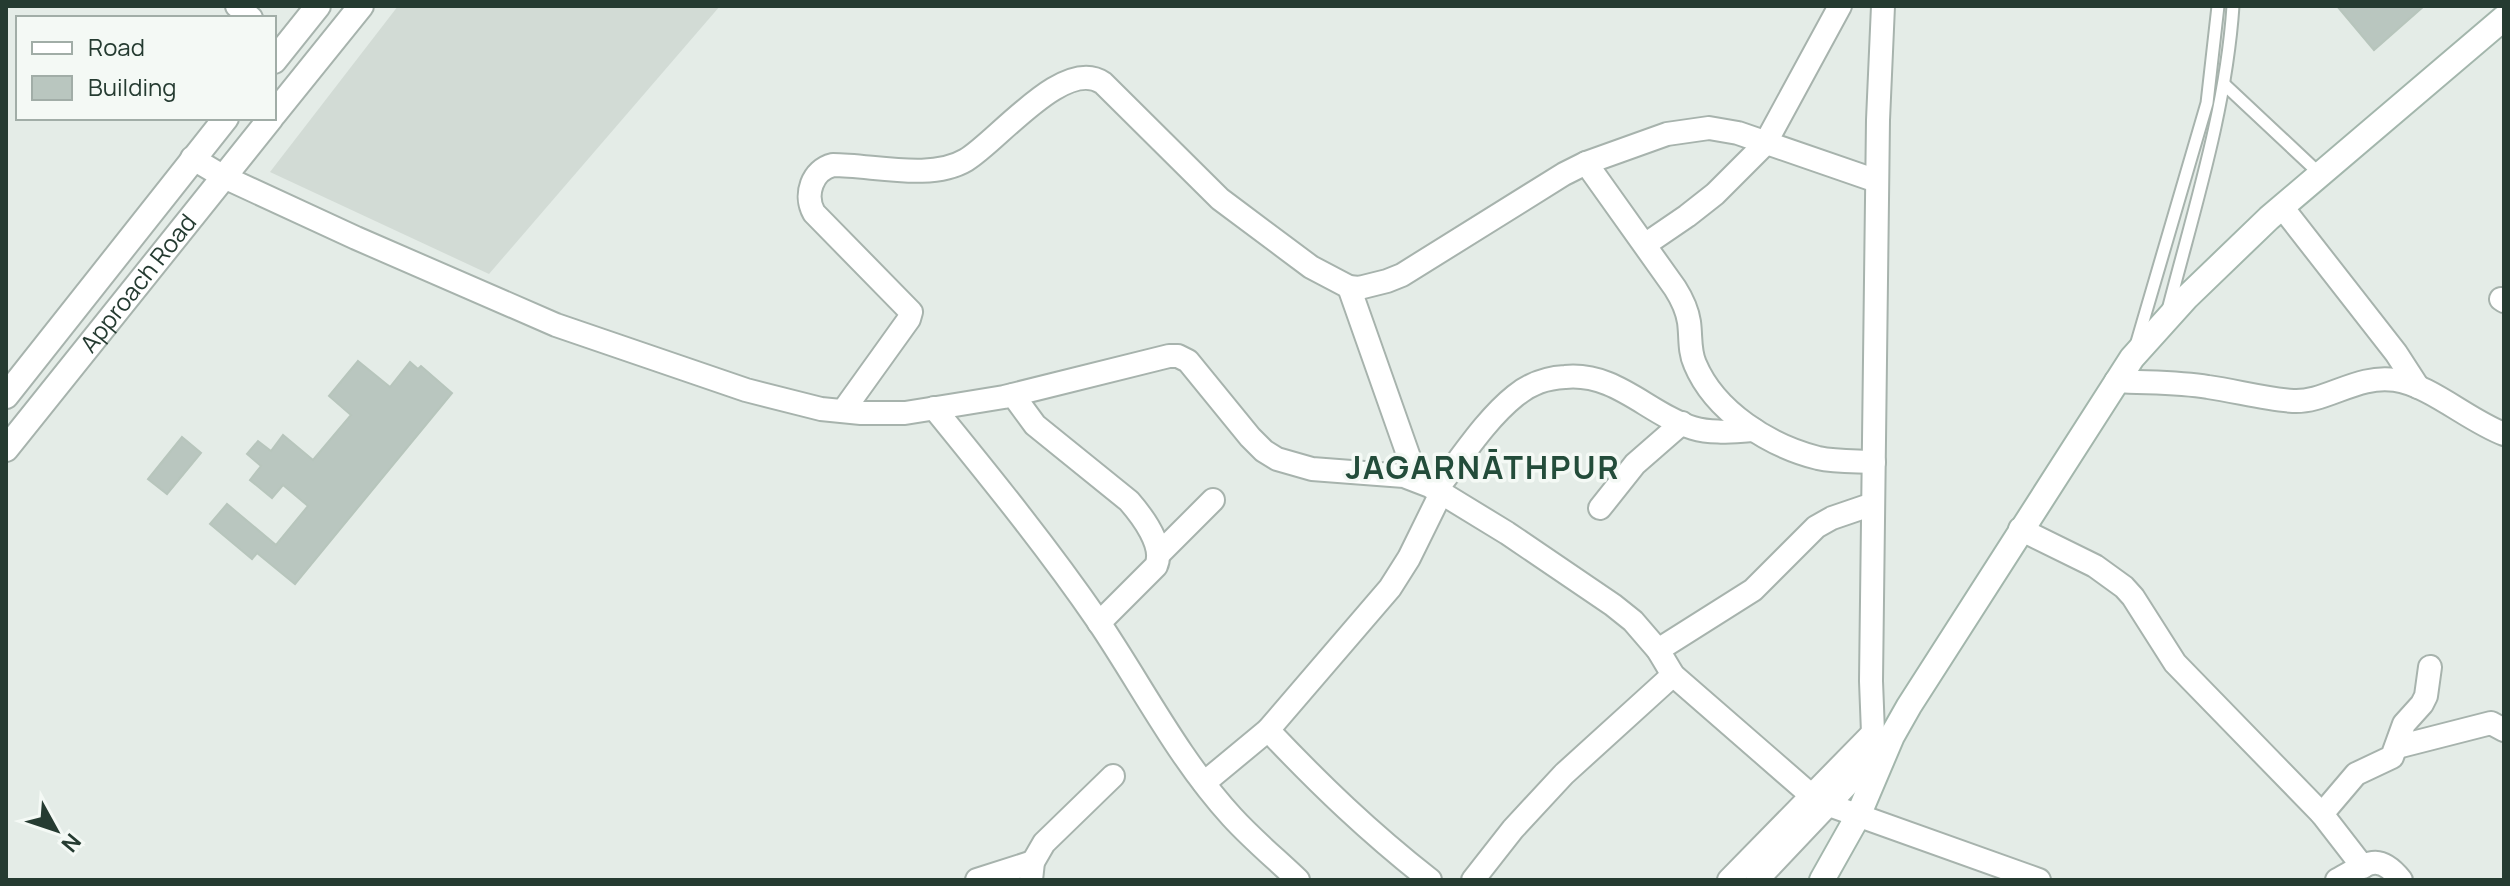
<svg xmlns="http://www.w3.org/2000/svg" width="2510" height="886" font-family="Manrope,sans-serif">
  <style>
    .built { fill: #d2dbd5 }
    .building { fill: #b9c6bf; stroke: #b7c5bc; stroke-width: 2 }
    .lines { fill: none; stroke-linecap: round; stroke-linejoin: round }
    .service-casing { stroke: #a7b3ad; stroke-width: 15 }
    .minor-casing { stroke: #a7b3ad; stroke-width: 26 }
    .tertiary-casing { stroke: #a7b3ad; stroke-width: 28 }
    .secondary-casing { stroke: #a3b6ac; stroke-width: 28 }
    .service { stroke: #fff; stroke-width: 11 }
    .minor { stroke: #fff; stroke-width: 22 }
    .tertiary { stroke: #fff; stroke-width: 24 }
    .secondary { stroke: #fff; stroke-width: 24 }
    .labels { text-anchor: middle; stroke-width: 7; stroke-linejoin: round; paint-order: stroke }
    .street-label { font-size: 24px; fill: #253b31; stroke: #f4f9f5 }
    .district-label { font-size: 32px; font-weight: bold; letter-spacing: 2px; fill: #234c3a; stroke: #f4f9f5 }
  </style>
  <rect width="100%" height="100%" fill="#e4ece7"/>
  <polygon class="built" points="398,6 720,6 489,274 270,172"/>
  <g class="building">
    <polygon points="2337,6 2424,6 2374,50"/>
    <polygon points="358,361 390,387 410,362 418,369 421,366 452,393 295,584 257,553 252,559 210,524 227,504 276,545 308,506 283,485 272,498 250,480 261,466 247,454 258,441 271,451 283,435 313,460 351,415 329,396"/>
    <polygon points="182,437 201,453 167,494 148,479"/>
  </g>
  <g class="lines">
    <g class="service-casing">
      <g id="service">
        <polyline points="2225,85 2320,174"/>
        <path d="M2168,310C2194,209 2226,110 2233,6"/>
        <polyline points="2137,342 2207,103 2218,6"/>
      </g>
    </g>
    <g class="minor-casing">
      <g id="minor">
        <polyline points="237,6 251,18"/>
        <polyline points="192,158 224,177 356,238 556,325 746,390 821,409 861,413 905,413 955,405 1004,397 1169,356 1178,356 1188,361 1250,437 1264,451 1277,459 1312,469 1404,476 1430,486 1507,533 1613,605 1633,621 1658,650 1673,675 1812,796 1829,805 2039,880"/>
        <path d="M1586,163L1675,288C1682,299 1687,309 1689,322C1691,336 1689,351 1695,364C1715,412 1770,446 1818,458C1836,462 1856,461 1874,462"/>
        <polyline points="2282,207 2396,353 2418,387"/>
        <polyline points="1646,244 1687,216 1715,194 1765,144 1840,6"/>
        <polyline points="1349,287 1417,480"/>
        <polyline points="2501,299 2504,301"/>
        <path d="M2116,381C2147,383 2178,382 2208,387C2236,391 2265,399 2293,401C2325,403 2358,374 2395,380C2430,385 2469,421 2504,434"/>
        <path d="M1013,395L1035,425L1129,501C1142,516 1165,546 1156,566L1099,623"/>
        <path d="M934,408C991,478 1047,547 1098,621C1142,686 1178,758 1232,817C1252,839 1276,859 1298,880"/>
        <path d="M843,411L909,319L911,312L814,213C804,195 812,170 833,165C873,165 931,181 966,160C997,142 1064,56 1103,83L1220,199L1311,267L1349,287L1359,288L1387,281L1402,275L1564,174L1586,163L1667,134L1709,128L1738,133L1877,181"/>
        <path d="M1436,490C1460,460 1485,420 1515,396C1531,383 1546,378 1565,377C1616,372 1648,414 1693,428C1713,434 1734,431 1754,430"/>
        <polyline points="1600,508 1635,464 1682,423"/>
        <polyline points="2020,529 2095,566 2124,587 2133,597 2175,663 2322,814 2363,867"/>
        <polyline points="1159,554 1213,500"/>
        <polyline points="1658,650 1753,590 1816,527 1832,518 1873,504"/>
        <path d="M1268,730C1321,786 1369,832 1430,880"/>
        <polyline points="2397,747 2491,723 2504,730"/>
        <polyline points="1882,761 1873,733 1871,681 1878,120 1883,6"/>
        <polyline points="1204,783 1268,730 1390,588 1409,558 1441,493"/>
        <polyline points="2322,814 2356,774 2392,757 2404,724 2422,704 2426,696 2430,667"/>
        <polyline points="977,880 1033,862"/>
        <polyline points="1031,880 1033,862 1044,843 1113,776"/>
        <polyline points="1473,880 1513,829 1564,774 1673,675"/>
        <polyline points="1729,880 1873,733"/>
        <polyline points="1757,880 1879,751"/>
        <path d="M2337,880C2366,865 2377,850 2401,880"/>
      </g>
    </g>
    <g class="tertiary-casing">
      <g id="tertiary">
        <polyline points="274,61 318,6"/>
        <polyline points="274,114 361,6"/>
        <polyline points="6,396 226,118"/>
        <path id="s1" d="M6,449L271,118"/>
      </g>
    </g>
    <g class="secondary-casing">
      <polyline id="secondary" points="1822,880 1858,816 1892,736 1909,706 2132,358 2187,297 2269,218 2504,18"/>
    </g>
    <use href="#service" class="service"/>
    <use href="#minor" class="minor"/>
    <use href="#tertiary" class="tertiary"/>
    <use href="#secondary" class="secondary"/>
  </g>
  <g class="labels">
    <g class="street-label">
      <text dy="8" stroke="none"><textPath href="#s1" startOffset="212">Approach Road</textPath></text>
    </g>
    <g class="district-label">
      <text x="1483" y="479">JAGARNĀTHPUR</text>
    </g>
  </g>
  <rect width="2510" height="886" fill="none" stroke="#253b31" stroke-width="16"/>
  <rect x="16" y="16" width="260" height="104" fill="#f4f9f5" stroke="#a1ada7" stroke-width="2"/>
  <rect x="32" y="42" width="40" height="12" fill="#ffffff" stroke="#a1ada7" stroke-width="2"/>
  <text x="88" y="56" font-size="24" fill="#253b31">Road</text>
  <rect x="32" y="76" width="40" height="24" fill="#b9c6bf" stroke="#a1ada7" stroke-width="2"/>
  <text x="88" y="96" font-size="24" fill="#253b31">Building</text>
  <g transform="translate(56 830) rotate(130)" stroke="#f4f9f5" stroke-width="6" paint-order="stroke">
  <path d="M0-6L14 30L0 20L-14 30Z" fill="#253b31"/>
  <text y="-12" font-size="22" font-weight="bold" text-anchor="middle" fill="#253b31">N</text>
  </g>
</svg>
